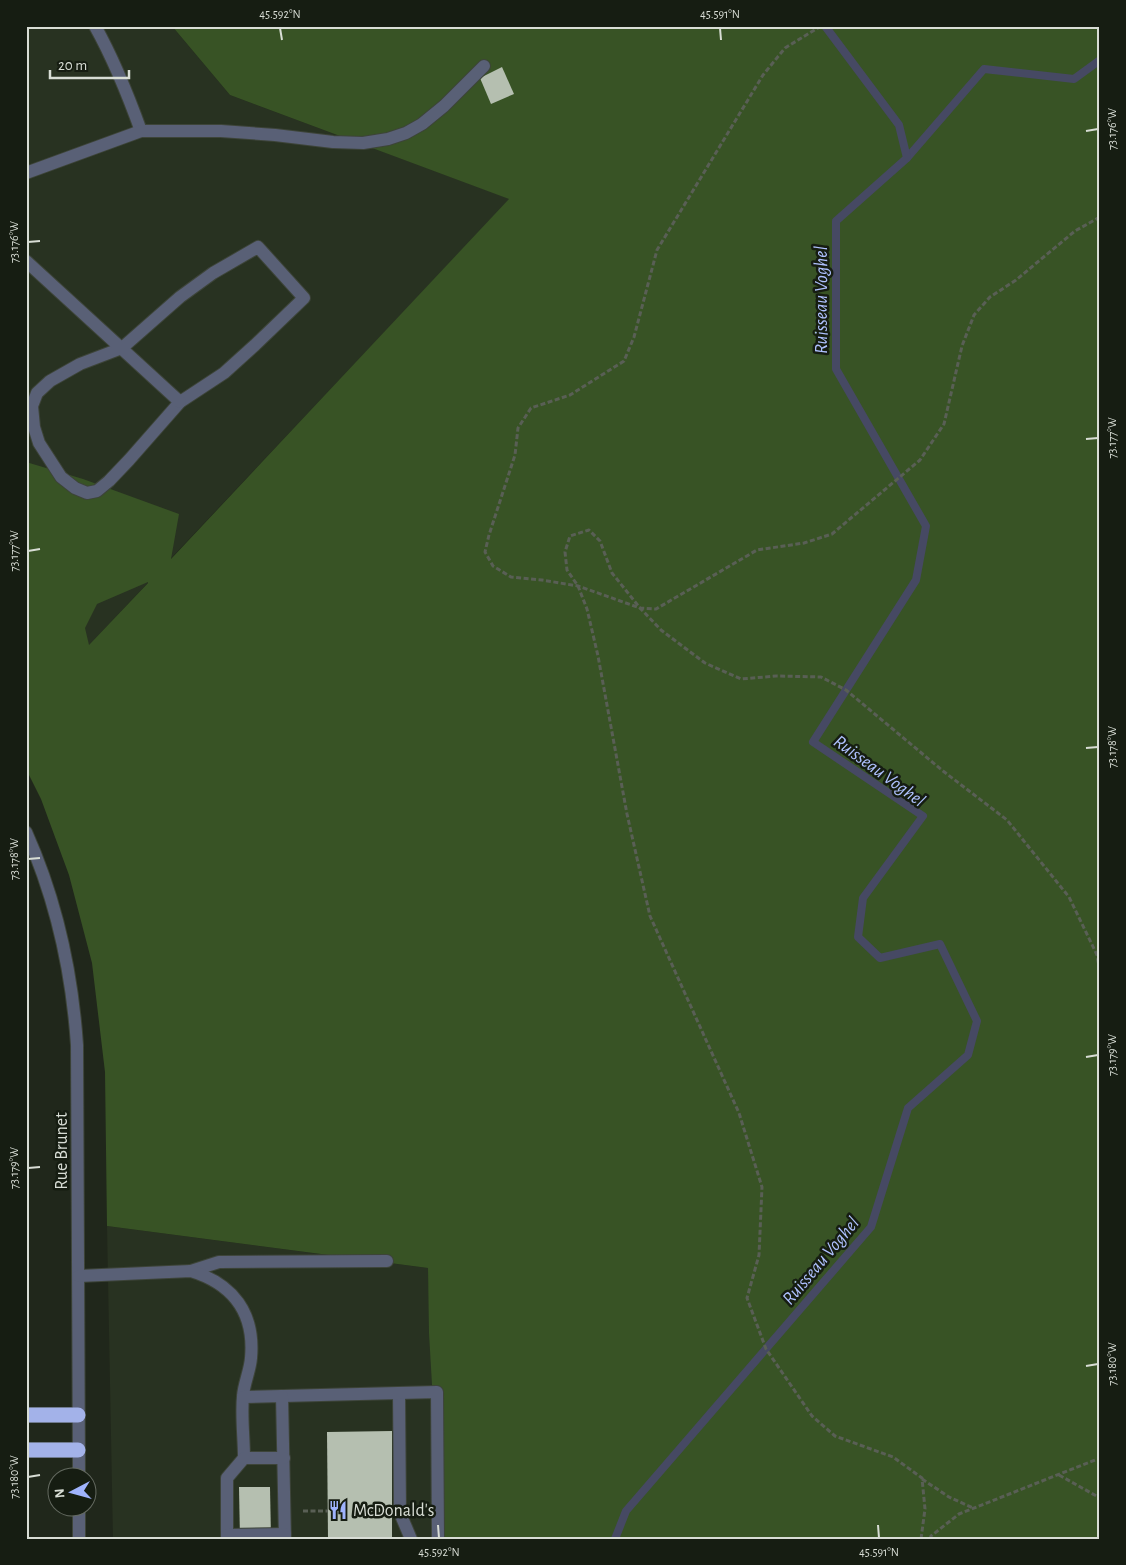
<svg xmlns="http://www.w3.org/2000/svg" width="1126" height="1565" font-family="'Alegreya Sans',sans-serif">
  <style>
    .built { fill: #283221 }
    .green { fill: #385325; fill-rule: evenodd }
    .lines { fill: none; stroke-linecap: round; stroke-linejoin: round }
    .stream { stroke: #464963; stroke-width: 8 }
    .building { fill: #b5bfb0 }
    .minor-casing { stroke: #3d4439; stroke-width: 14 }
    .highway-casing { stroke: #3d4439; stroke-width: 16 }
    .path { stroke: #595f55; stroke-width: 3; stroke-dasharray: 5 2.5; stroke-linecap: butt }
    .minor { stroke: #596076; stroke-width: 12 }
    .highway { stroke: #a3b2e9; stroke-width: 15 }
    .ticks { fill: none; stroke: #d8ddd5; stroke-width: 2 }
    .labels { text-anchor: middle; stroke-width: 5; stroke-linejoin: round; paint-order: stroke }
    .street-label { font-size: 18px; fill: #d8ddd5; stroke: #161d12 }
    .poi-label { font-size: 18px; fill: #d8ddd5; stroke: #161d12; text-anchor: start }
    .water-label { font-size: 19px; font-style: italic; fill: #afc1fe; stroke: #161d12 }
    .neatline { fill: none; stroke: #d8ddd5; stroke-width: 2 }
    .ticks-label { font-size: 12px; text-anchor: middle; fill: #d8ddd5 }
  </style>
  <rect width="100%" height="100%" fill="#20271b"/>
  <g class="built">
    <polygon points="26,26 172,26 230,95 510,199 26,712"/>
    <polygon points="107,1226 428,1268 440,1539 113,1539"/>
  </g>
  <path class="green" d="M172,26H1100V1539H441L429,1333L428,1268L107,1226L105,1072L92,963L69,875L41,799L26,769V462L83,479L179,514L171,559L509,199L230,95ZM148,582V583L89,645L85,628L97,604Z"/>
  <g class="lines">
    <g class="stream">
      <polyline points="907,158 984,69 1074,79 1100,60"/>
      <polyline points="615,1539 626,1511 871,1227 908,1108 968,1055 977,1021 940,944 880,958 858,937 863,898 923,816 813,742 916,580 926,526 836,369 836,221 907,158 899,125 825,26"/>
    </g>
  </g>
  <g class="building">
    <polygon points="502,67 514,94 491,104 480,78"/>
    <polygon points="392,1431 392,1539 328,1539 327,1432"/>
    <polygon points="239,1487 270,1487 271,1539 240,1539"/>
  </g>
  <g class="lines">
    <g class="minor-casing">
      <g id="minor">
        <path d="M95,26C114,60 128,95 141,131"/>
        <polyline points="26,173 141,131 221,131 275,135 333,142 363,143 388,139 406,133 422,124 444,106 484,66"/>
        <polygon points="258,247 304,298 255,345 224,373 180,402 129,460 109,481 97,491 87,493 75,488 61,477 39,443 34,427 32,406 37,393 50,381 80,364 122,348 180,297 213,273"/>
        <polyline points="26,261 180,402"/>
        <path d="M26,832C56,899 72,972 77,1045L79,1478"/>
        <polyline points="191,1271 219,1262 387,1261"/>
        <path d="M79,1276L191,1271C233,1284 255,1313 251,1358C250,1371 244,1383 243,1396C241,1416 244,1438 244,1458L227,1478V1539"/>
        <polyline points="399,1393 400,1513 411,1539"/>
        <polyline points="282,1396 437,1392 438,1539"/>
        <polyline points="243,1397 282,1396 285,1539"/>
        <polyline points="244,1458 284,1458"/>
        <polyline points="79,1508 79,1539"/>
        <polyline points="227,1535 285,1534"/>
      </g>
    </g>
    <g class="highway-casing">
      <g id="highway">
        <polyline points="26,1415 78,1415"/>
        <polyline points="26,1450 78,1450"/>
      </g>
    </g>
    <g class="path">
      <polyline points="821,26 785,48 763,75 657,250 634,337 624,361 570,395 531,408 518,428 515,455 489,535 485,552 493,566 511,577 542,580 578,586 640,608 656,609 757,550 804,543 832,534 920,460 944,424 962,346 974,315 990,297 1016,280 1075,231 1100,217"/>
      <polyline points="1059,1475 1100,1498"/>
      <polyline points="922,1479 949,1497 973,1508"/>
      <polyline points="303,1511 328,1511"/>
      <polyline points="921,1539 925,1509 922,1478 893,1457 835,1436 812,1416 766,1349 747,1298 759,1255 762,1187 739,1113 650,916 627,814 598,656 587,609 578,586 567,570 565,552 570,536 589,530 600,541 612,573 640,608 661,630 705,663 741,679 776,676 821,677 846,690 943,771 1007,820 1069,897 1097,955 1100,972"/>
      <polyline points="930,1539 931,1536 959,1514 1100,1458"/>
    </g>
    <use href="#minor" class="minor"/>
    <use href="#highway" class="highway"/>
  </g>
  <path class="ticks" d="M280,28L282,40M720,28L721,40M1086,131L1098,129M28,242L40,241M1086,439L1098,438M28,551L40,549M1086,748L1098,747M28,859L40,858M1086,1057L1098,1055M28,1168L40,1167M1086,1366L1098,1364M28,1477L40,1475M438,1525L439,1538M878,1525L879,1538"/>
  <defs>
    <g id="restaurant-bare" transform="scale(1.5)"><path d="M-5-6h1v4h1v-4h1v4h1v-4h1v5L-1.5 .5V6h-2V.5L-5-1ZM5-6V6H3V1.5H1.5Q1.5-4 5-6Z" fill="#9fb3fd" stroke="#161d12" stroke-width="2.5" paint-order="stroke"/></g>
  </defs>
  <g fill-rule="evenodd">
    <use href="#restaurant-bare" x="338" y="1510"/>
  </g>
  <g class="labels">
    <g class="street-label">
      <text transform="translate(61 1151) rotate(-90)" y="6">Rue Brunet</text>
    </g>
    <g class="poi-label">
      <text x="353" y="1516">McDonald's</text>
    </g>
    <g class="water-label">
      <text transform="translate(820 300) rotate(-90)" y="7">Ruisseau Voghel</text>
      <text transform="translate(880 770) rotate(36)" y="7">Ruisseau Voghel</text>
      <text transform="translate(820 1260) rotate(-50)" y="7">Ruisseau Voghel</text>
    </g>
  </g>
  <rect width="1126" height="1565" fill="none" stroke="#161d12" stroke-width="55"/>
  <g transform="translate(72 1492) rotate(264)"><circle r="24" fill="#161d12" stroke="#646a60"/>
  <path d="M0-4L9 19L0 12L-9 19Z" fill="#9fb3fd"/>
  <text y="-8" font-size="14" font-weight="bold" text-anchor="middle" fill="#d8ddd5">N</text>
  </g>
  <path d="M50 70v8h79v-8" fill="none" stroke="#d8ddd5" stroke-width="2.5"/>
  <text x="58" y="70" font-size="15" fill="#d8ddd5" stroke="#161d12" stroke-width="4" paint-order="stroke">20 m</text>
  <rect x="28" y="28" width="1070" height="1510" class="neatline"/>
  <g class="ticks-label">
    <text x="280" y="18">45.592°N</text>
    <text x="720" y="18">45.591°N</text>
    <text transform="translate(1112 129) rotate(-90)" y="4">73.176°W</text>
    <text transform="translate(14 242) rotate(-90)" y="4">73.176°W</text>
    <text transform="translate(1112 438) rotate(-90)" y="4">73.177°W</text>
    <text transform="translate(14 551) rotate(-90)" y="4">73.177°W</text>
    <text transform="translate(1112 747) rotate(-90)" y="4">73.178°W</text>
    <text transform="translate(14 859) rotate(-90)" y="4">73.178°W</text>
    <text transform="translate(1112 1055) rotate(-90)" y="4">73.179°W</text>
    <text transform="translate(14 1168) rotate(-90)" y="4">73.179°W</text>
    <text transform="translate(1112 1364) rotate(-90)" y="4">73.180°W</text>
    <text transform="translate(14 1477) rotate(-90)" y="4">73.180°W</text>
    <text x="439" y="1556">45.592°N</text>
    <text x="879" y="1556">45.591°N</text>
  </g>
</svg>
